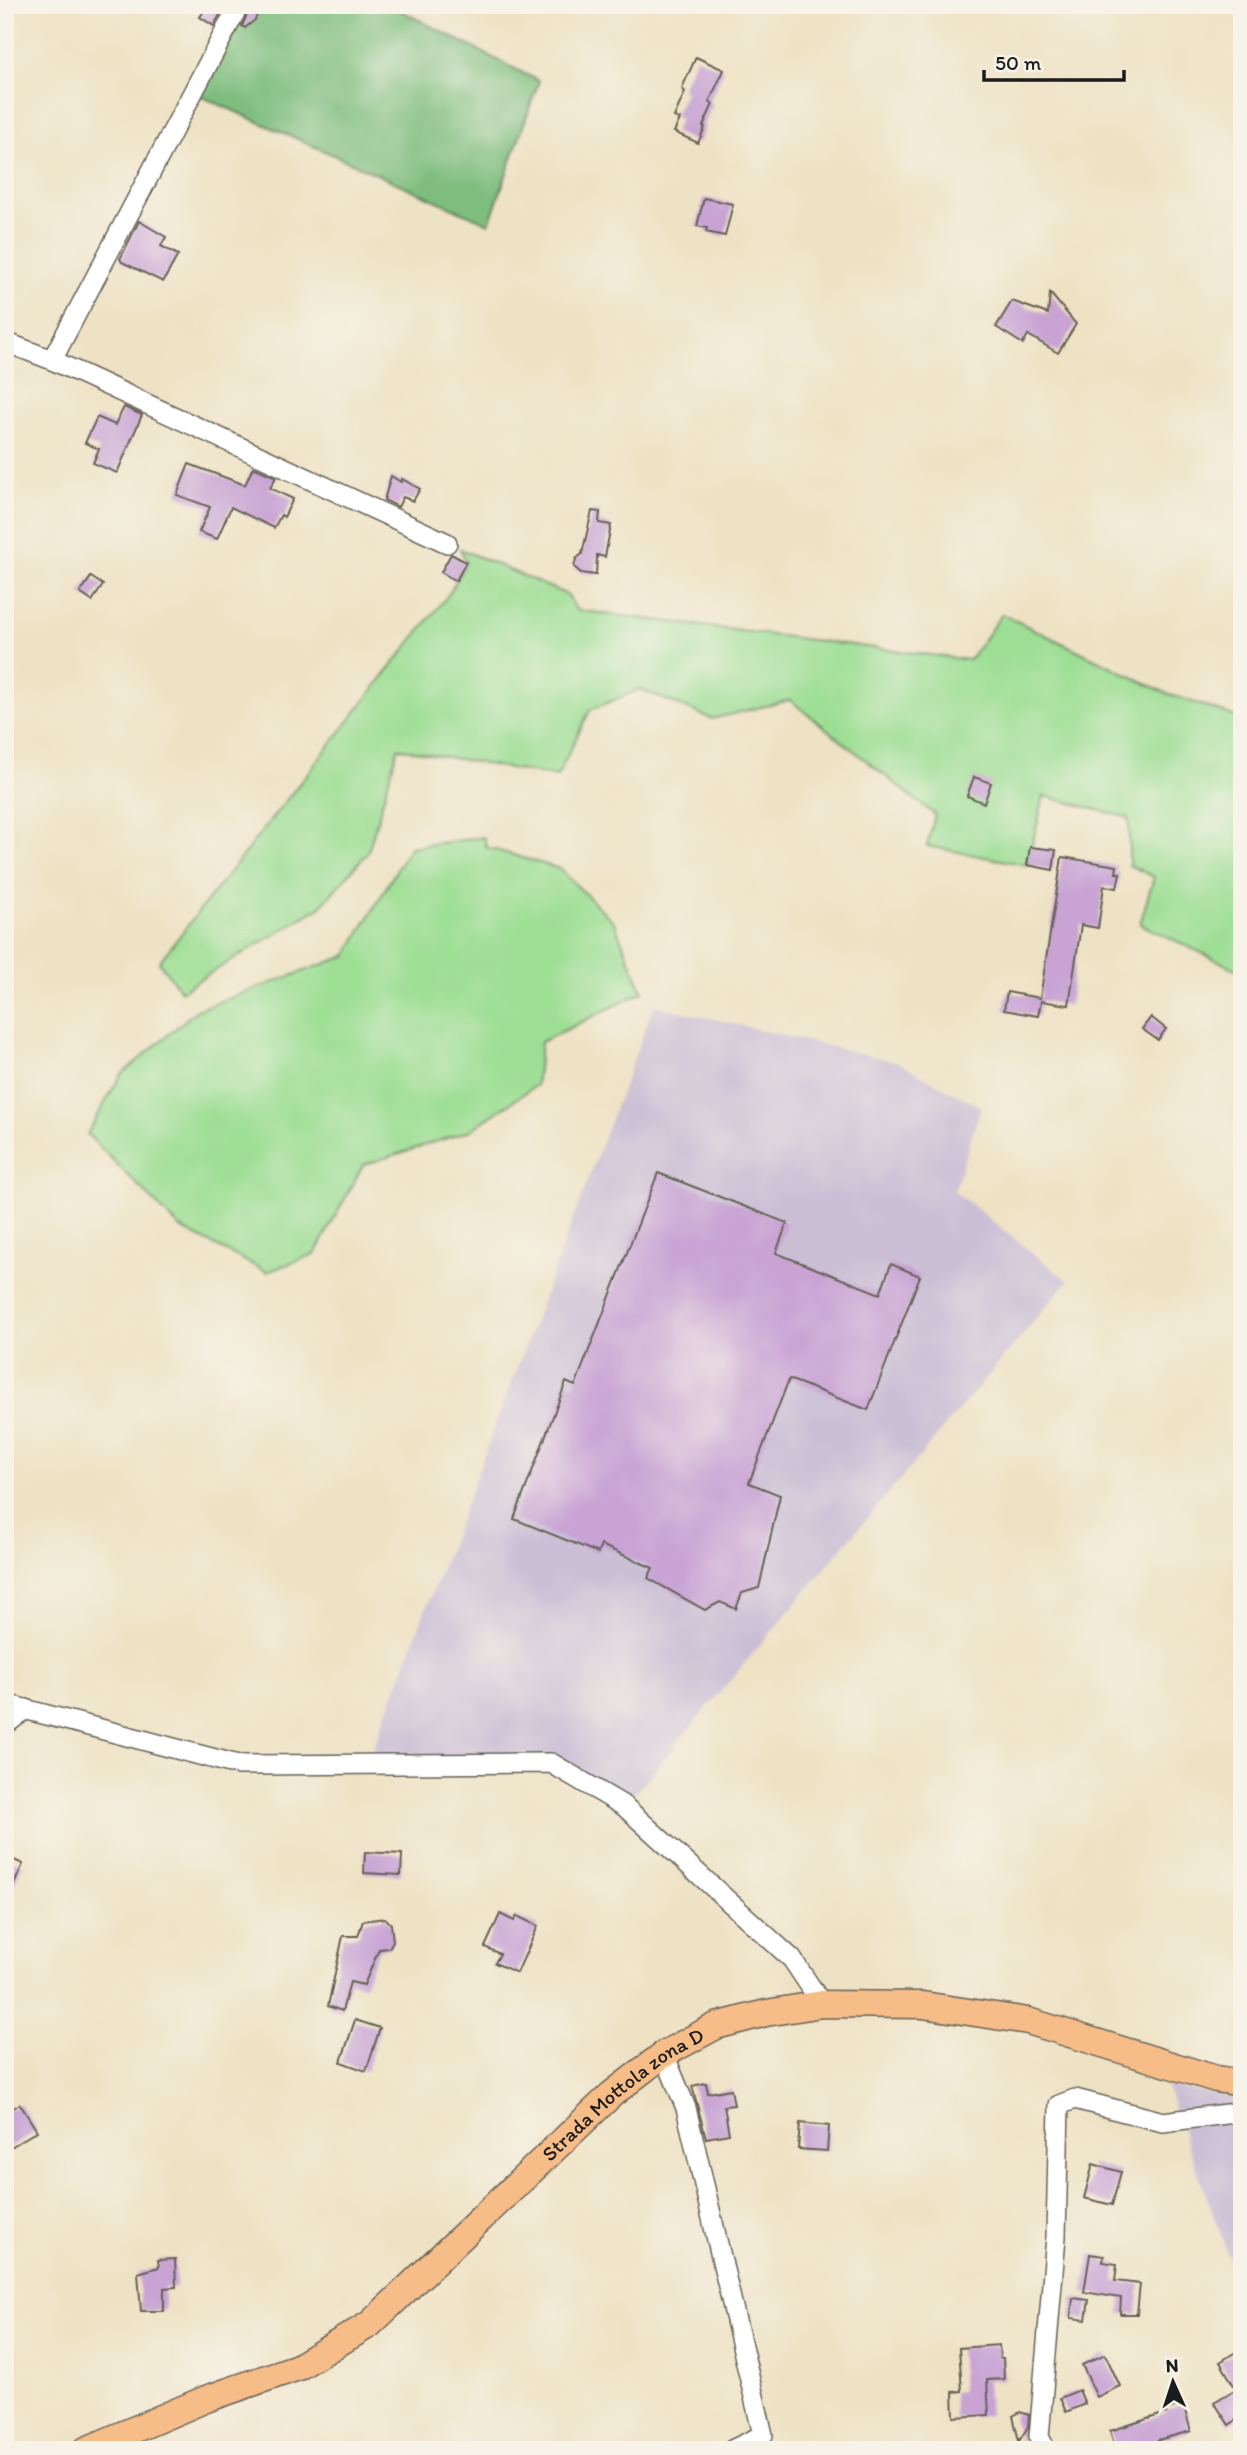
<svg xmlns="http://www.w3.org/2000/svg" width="1247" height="2455" font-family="Itim,sans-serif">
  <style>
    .industrial { fill: #cbbfd5 }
    .green { fill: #9dde94; stroke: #5c7d58; stroke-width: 2 }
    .forest { fill: #7ebd7e; stroke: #4d6c4d; stroke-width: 2 }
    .building { fill: #c8a3d4 }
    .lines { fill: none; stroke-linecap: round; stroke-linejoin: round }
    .minor-casing { stroke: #666157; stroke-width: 22 }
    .major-casing { stroke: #666157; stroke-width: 29 }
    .minor { stroke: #fff; stroke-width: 19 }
    .major { stroke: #f7bd88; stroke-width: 26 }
    .labels { text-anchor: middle; stroke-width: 6; stroke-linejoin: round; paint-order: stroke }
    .street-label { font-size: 21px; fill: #1c1c1c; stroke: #f7f3e8 }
  </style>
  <rect width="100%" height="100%" fill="#f7f3e8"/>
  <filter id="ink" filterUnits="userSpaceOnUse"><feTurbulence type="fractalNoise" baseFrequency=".0143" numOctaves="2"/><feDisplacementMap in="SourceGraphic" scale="14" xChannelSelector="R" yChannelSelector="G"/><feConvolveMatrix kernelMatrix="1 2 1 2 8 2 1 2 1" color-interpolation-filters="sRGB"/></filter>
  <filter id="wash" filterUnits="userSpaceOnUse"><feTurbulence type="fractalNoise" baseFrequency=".00686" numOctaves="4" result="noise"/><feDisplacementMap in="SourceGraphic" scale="28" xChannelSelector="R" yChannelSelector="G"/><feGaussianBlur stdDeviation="1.57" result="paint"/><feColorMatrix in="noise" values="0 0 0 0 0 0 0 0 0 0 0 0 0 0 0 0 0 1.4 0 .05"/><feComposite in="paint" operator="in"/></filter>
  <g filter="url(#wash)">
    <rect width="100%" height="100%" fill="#eee2c4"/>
    <g class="industrial">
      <polygon points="654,1005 897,1062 981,1107 954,1191 1068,1281 624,1806 551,1763 367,1765"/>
      <polygon points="1166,2086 1242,2098 1242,2292"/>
    </g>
    <g class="green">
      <polygon points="460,549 568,595 576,610 969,660 1002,614 1166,693 1242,719 1242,972 1140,924 1154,877 1129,865 1129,818 1044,796 1027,865 927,846 935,815 790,700 712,719 640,689 590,710 557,777 398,748 368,852 320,907 181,991 159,962 451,591 466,562"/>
      <polygon points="484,837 486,847 560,869 614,922 643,992 541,1042 536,1085 469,1131 363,1165 315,1254 267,1272 180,1228 87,1134 121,1075 197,1010 346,956 410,847"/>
    </g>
    <polygon class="forest" points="247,5 406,5 403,12 539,81 489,224 198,95"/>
    <g id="blocks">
      <g class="building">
        <polygon points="208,5 225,5 214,26 200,17"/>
        <polygon points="251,5 261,5 255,20 245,28 242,26"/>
        <polygon points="696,57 724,70 709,102 713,104 703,126 705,127 698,143 674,132 680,119 674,117 685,92 682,88"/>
        <polygon points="704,198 733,204 725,236 706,232 707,228 697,226"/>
        <polygon points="139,221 166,237 161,246 178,255 163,282 122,262 120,259"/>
        <polygon points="1050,293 1076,324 1058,353 1028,335 1023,344 996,327 1012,301 1048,314"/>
        <polygon points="124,407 142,415 117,473 93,463 99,449 85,443 97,417 115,425"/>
        <polygon points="189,464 245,485 253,467 276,477 270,488 293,499 284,517 281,515 274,528 231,507 217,539 199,532 210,507 177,495"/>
        <polygon points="391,476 401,482 402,479 420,489 413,501 403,497 398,507 384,500"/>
        <polygon points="592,511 600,512 599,523 611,525 605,557 597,555 596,575 581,573 574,567 576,559 582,554"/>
        <polygon points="451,554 466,562 456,581 441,572"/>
        <polygon points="91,577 103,585 92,601 80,593"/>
        <polygon points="974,777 991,783 984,803 967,796"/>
        <polygon points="1030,847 1056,850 1053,870 1027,865"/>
        <polygon points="1062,857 1117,866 1116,873 1120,873 1117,888 1104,886 1098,928 1081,925 1069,1005 1041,1001 1038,1016 1004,1010 1007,992 1040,998"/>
        <polygon points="1151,1017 1166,1029 1158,1040 1142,1029"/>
        <polygon points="658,1173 787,1223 776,1253 880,1294 891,1264 920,1276 868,1410 789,1379 749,1483 780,1495 759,1588 742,1593 736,1609 720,1602 705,1610 648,1578 653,1568 601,1545 598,1553 514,1519 566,1382 575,1386"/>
        <polygon points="365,1852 402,1854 401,1875 364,1873"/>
        <polygon points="5,1856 23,1864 5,1905"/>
        <polygon points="500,1914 514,1921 517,1916 538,1926 517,1973 495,1963 500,1954 485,1947"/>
        <polygon points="385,1918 391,1924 393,1941 389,1948 379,1949 364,1985 350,1982 342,2011 328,2006 343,1936 358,1936 363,1921"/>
        <polygon points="355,2020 380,2028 366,2071 341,2062"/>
        <polygon points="706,2083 708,2093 731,2089 734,2105 724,2106 729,2134 706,2138 692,2086"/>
        <polygon points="20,2104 37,2131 11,2147 5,2138 5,2113"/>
        <polygon points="800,2123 829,2126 827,2151 798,2149"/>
        <polygon points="1093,2164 1121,2172 1112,2205 1084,2198"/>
        <polygon points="1090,2254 1104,2256 1103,2262 1117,2264 1115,2281 1140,2284 1137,2314 1120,2314 1121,2298 1084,2292"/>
        <polygon points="175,2259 176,2287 164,2288 164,2311 141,2311 138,2273 159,2267 158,2260"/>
        <polygon points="1073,2298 1089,2300 1086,2320 1071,2318"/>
        <polygon points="999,2345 1000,2358 1003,2358 1004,2379 987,2380 989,2415 954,2417 953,2392 962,2391 959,2348"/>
        <polygon points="1242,2348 1242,2416 1229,2425 1214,2402 1236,2389 1220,2362"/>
        <polygon points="1105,2354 1120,2386 1097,2397 1082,2365"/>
        <polygon points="1079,2390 1085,2404 1066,2412 1060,2398"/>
        <polygon points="1183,2404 1191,2431 1158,2440 1161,2450 1116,2450 1110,2431 1166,2413 1165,2410"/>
        <polygon points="1020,2412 1029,2415 1028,2427 1019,2441 1013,2416"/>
      </g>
    </g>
  </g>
  <g filter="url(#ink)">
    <use href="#blocks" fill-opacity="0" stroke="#666157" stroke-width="2"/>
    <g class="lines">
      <g class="minor-casing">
        <g id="minor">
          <polyline points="5,342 52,360 447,543"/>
          <polyline points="52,360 239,5"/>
          <polyline points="5,1704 238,1765 551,1763 624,1806 792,1959 822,2004"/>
          <polyline points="5,1725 26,1709"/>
          <polyline points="664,2054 686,2108 763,2435 732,2450"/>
          <polyline points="1046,2450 1039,2437 1056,2237 1059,2105 1075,2099 1163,2122 1242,2112"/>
        </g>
      </g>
      <g class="major-casing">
        <g id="major">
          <path id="s1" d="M86,2450L206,2399L298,2367L370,2324L612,2094L664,2054L716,2026L766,2013L822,2004L923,2005L1028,2021L1216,2079L1242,2083"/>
        </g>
      </g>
      <use href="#minor" class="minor"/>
      <use href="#major" class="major"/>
    </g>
  </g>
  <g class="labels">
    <g class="street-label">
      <text dy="7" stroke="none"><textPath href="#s1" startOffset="654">Strada Mottola zona D</textPath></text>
    </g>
  </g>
  <rect width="1247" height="2455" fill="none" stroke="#f7f3e8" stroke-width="28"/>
  <g transform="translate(1173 2382) rotate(357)" stroke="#f7f3e8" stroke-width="5" paint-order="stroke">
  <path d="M0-5L12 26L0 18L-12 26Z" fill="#1c1c1c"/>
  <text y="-10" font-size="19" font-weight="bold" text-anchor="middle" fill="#1c1c1c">N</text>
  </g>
  <path d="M984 70v10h140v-10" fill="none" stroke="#1c1c1c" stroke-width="3.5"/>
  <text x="995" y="70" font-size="21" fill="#1c1c1c" stroke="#f7f3e8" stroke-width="5" paint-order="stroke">50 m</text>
</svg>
